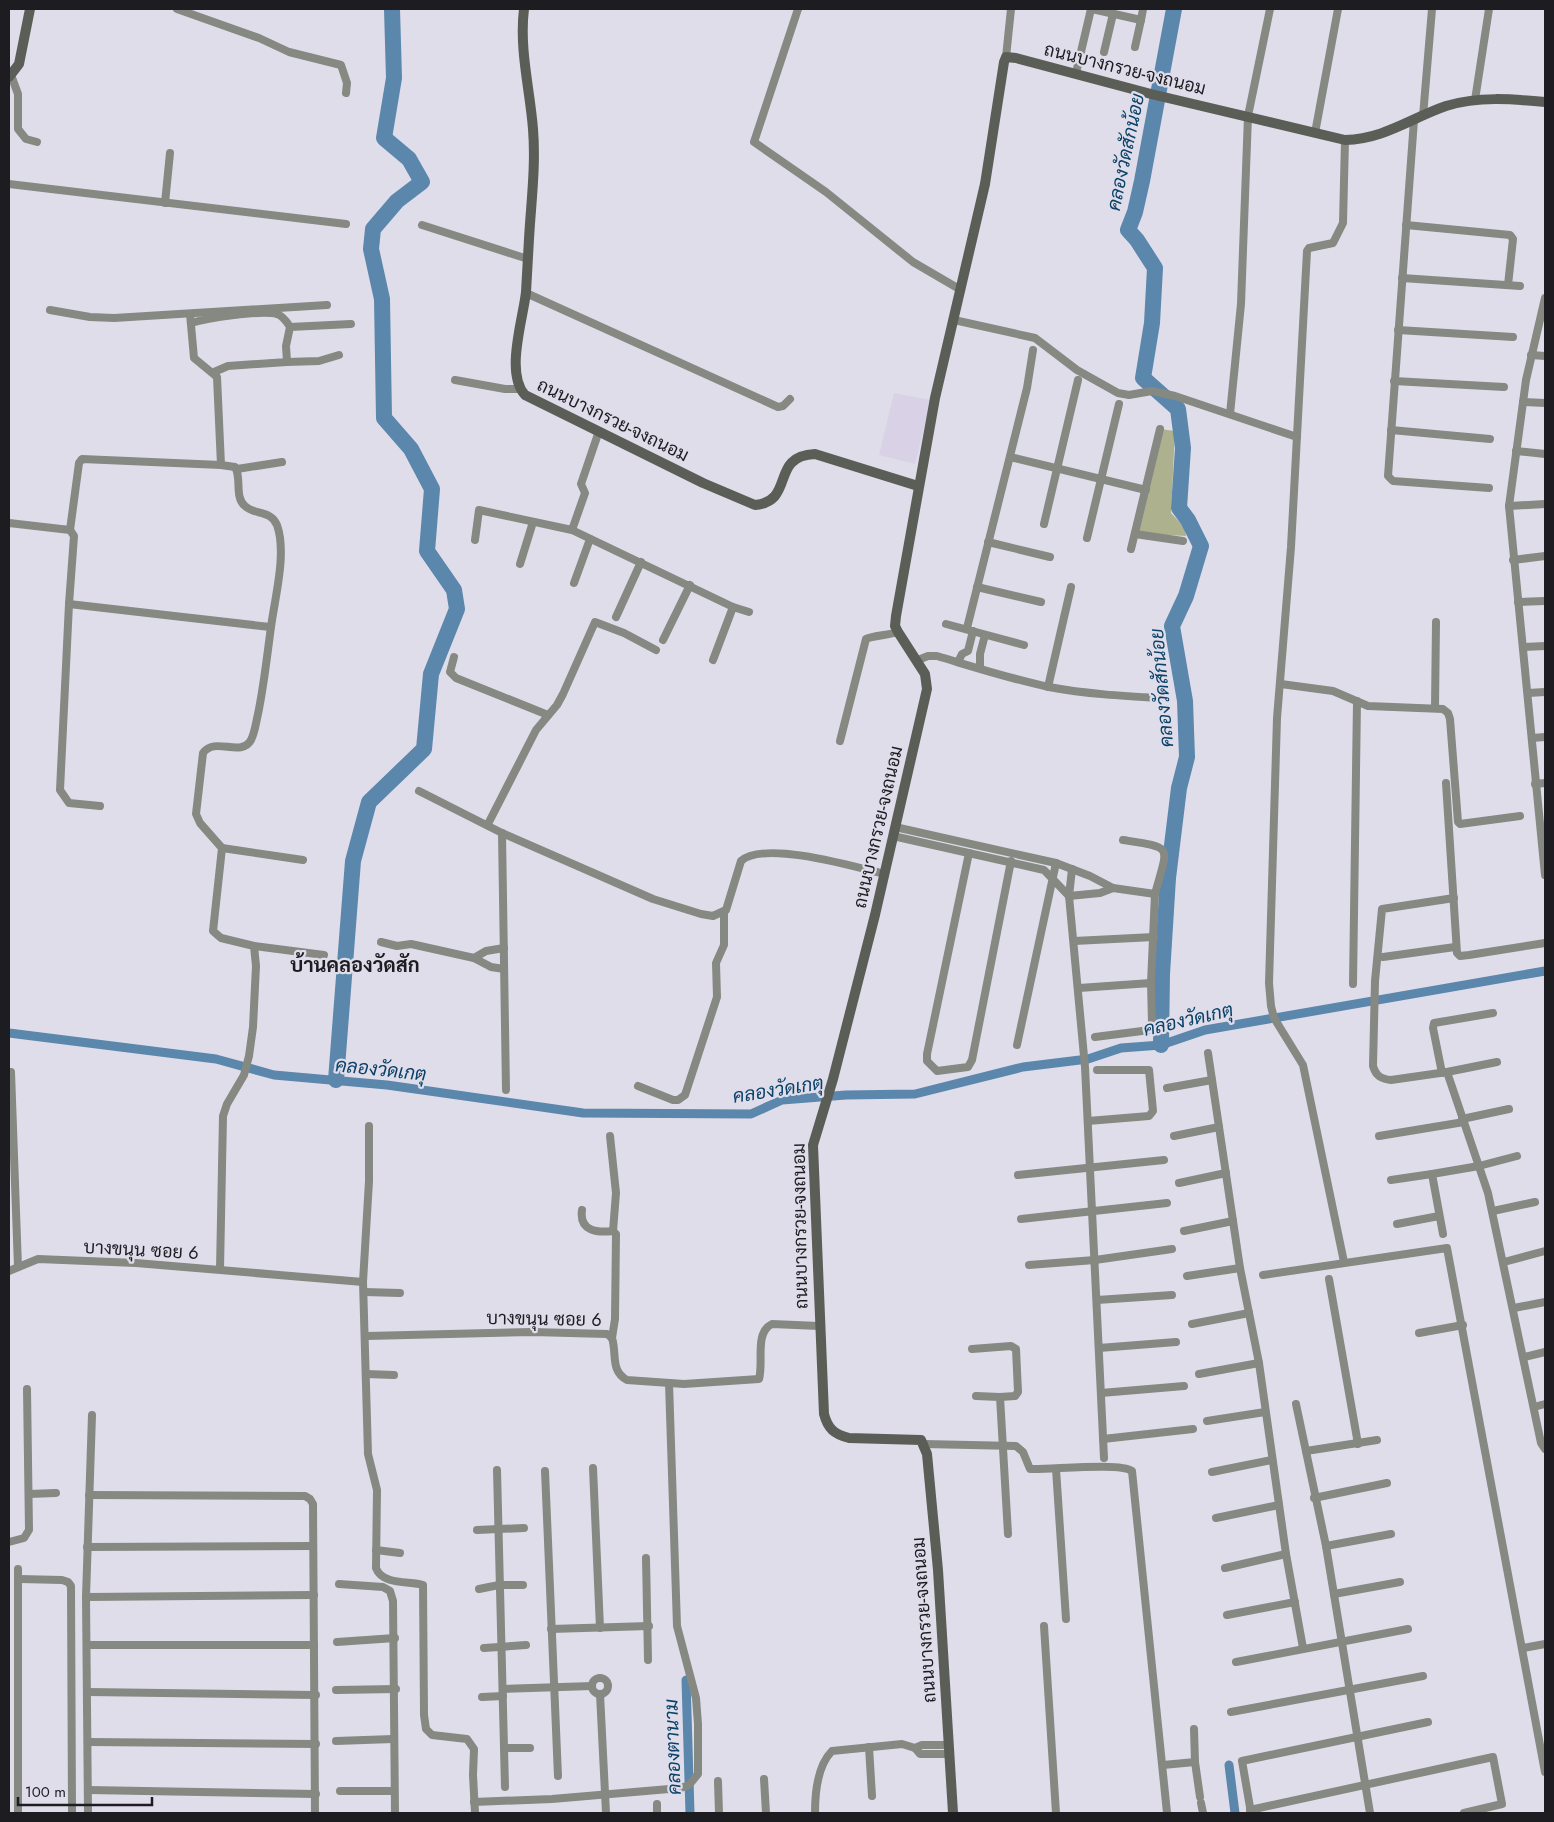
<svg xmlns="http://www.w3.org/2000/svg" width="1554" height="1822" font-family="Jost,Sarabun,sans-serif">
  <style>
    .commercial { fill: #d9d2e7 }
    .green { fill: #aeb18d }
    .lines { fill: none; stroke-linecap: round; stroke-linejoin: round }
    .canal { stroke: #5a87ab; stroke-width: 9 }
    .river { stroke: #5a87ab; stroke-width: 16 }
    .street { stroke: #868882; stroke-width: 8 }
    .secondary { stroke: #5b5e56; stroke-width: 10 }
    .labels { text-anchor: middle; stroke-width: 4.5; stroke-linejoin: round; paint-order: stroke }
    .street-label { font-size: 18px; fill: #1d1c21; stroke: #e0ddeb }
    .water-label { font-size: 19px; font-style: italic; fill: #0a4267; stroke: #e0ddeb }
    .quarter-label { font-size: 20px; font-weight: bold; fill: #1d1c21; stroke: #e0ddeb }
  </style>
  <rect width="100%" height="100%" fill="#e0ddeb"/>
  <polygon class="commercial" points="894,393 931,400 915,464 879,455"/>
  <polygon class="green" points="1160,429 1175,431 1171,513 1185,528 1186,536 1132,533"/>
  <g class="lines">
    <g class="canal">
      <polyline points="9,1033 216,1059 274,1075 387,1085 583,1113 751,1114 782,1100 846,1095 915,1094 1023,1067 1088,1059 1121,1048 1161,1045 1205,1030 1545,971"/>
      <polyline points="686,1680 690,1813"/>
      <polyline points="1229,1765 1235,1813"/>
    </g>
    <g class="river">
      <polyline points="1161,1045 1162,974 1168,878 1179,788 1187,757 1185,701 1172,626 1186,596 1201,546 1188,520 1179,508 1183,448 1178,409 1143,378 1152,323 1155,268 1137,240 1128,230 1135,212 1142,181 1174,9"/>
      <polyline points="336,1080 353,861 369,802 424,749 431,674 457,609 454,590 427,551 432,489 411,449 384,418 382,299 371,249 373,229 397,201 422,182 409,159 384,138 394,78 392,9"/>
    </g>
    <g class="street">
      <polyline points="177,9 259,38 289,52 341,65 347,83 346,93"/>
      <polyline points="798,9 754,142 826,192 913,262 961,290"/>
      <polyline points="1092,9 1141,20 1143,9"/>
      <polyline points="1135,47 1141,20"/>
      <polyline points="1104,52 1113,14"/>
      <polyline points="1006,57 1011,9"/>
      <polyline points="1076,73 1091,9"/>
      <polyline points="11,75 18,94 18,129 26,139 37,142"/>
      <polyline points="1475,100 1489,9"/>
      <polyline points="1423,116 1432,9"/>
      <polyline points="1414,120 1388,476 1393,481 1489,488"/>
      <polyline points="1315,133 1338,9"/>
      <polyline points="9,184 346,224"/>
      <polyline points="165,203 170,153"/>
      <polyline points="422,225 528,259"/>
      <polyline points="1406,225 1510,235 1513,239 1508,285"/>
      <polyline points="1402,278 1520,286"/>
      <polyline points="526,293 778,407 783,406 790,399"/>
      <polyline points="1545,298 1526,380 1509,506 1545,875"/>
      <polyline points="50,310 90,317 114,318 327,305"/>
      <path d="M190,314L194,358L217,377L221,465L235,467C242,478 234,497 245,506C254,515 271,510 277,525C287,553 275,597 271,627C267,656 264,685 258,714C256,722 255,732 251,740C241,758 215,736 203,753L196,814L200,823L222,848L213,931L221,938L254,946L256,966L253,1027L249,1056L244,1075L227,1104L223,1116L220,1269"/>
      <polyline points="954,320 1035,338 1077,370 1118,393 1129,395 1152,391 1175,396 1297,437"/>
      <path d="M191,323C207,318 261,310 277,314C283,316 287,322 290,327L286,346L287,362L228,366L214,372"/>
      <polyline points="290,327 351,324"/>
      <polyline points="1398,330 1513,337"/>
      <polyline points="1531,355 1545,356"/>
      <polyline points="287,362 319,361 339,355"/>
      <polyline points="455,380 505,389 520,389"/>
      <polyline points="1394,381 1504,387"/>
      <polyline points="1523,402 1545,403"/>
      <polyline points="1230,414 1241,304 1248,116 1270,9"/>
      <polyline points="1391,430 1490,439"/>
      <polyline points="1516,451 1545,454"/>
      <polyline points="1010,457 1146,490"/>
      <polyline points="237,469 282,462"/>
      <polyline points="1509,506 1545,504"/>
      <polyline points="9,523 70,530 74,536 69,604 270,627"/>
      <polyline points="1044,524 1078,380"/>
      <polyline points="70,530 79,463 82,459 221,465"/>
      <polyline points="572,530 733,607 713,660"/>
      <polyline points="1135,534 1183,541"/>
      <polyline points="1087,538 1119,404"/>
      <polyline points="475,540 479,510 572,530 585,493 581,484 599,431"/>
      <polyline points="988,542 1050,557"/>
      <polyline points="1131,549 1160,429"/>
      <polyline points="1513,560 1545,556"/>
      <polyline points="520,564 533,522"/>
      <polyline points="574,583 590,539"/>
      <polyline points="977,587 1041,602"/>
      <polyline points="1518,602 1545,601"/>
      <polyline points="69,604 60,790 69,803 100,806"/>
      <polyline points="733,607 749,612"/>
      <polyline points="616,617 641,562"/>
      <polyline points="946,624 1024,645"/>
      <polyline points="967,628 1027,388 1033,350"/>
      <polyline points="663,640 690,585"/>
      <polyline points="1523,647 1545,646"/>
      <polyline points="454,657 450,672 456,678 548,715"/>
      <path d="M918,660L928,656H937C974,667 1011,679 1049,687C1086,694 1123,696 1160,698"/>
      <polyline points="958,662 962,654 968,651 973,631"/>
      <polyline points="980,668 980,654 985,635"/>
      <polyline points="1281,684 1333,691 1368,706 1443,709 1448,713 1450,719 1458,822 1460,824 1520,816"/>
      <polyline points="1048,687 1071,587"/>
      <polyline points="1528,693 1545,692"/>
      <polyline points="1435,707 1436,622"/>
      <polyline points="1532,738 1545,737"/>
      <path d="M840,741L866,639C871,636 889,635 898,632"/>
      <polyline points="1446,783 1457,953 1460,956 1469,955 1545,943"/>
      <polyline points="1535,784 1545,783"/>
      <path d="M419,791L502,833L653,899L701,914L713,916L726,910L741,861C764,840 856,867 884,874"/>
      <polyline points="488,824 536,730 557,705 563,694 595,622 624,633 656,650"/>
      <polyline points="895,827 1056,863 1090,876 1113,888"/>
      <polyline points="502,833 506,1090"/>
      <polyline points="893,836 1044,870 1069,896"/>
      <polyline points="222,848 303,860"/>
      <polyline points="969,853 927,1054 927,1061 937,1071 968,1067 972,1060 1011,861"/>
      <polyline points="1072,869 1069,896 1085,1067 1104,1458"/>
      <path d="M1069,896L1100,893L1113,888L1155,894C1168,845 1175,848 1123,840"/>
      <path d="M1454,898L1382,909L1375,981L1373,1066C1376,1076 1381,1079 1391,1080L1447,1072L1488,1193L1541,1443L1545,1449"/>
      <polyline points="1074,941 1154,937"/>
      <polyline points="381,942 397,946 411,944 474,958 491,967 504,969"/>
      <polyline points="254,946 324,955"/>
      <polyline points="1383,957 1455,947"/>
      <polyline points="474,958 486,951 504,948"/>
      <polyline points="1151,983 1155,894"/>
      <polyline points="1353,984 1357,701"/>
      <polyline points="1079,988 1151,983 1152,1023 1150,1030 1095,1037"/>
      <polyline points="1017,1045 1056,863"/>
      <polyline points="1208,1053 1240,1268 1259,1363 1286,1554 1303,1648"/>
      <polyline points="11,1072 18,1267"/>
      <polyline points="1447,1072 1497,1062"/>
      <polyline points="1442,1073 1433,1028 1434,1023 1493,1013"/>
      <polyline points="638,1086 673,1100 678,1100 685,1095 717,997 716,963 724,945 724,912"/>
      <polyline points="1167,1088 1212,1080"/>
      <polyline points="1462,1119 1509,1109"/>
      <polyline points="1088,1121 1149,1116 1153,1111 1149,1070 1097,1070"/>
      <path d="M369,1126V1181L363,1282L368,1454L377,1490L376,1568C382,1585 409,1581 423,1585L424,1715L426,1729L432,1735L467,1739L474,1749L473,1775L475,1813"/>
      <polyline points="610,1136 616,1193 613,1231"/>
      <polyline points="1174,1136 1219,1127"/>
      <polyline points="1379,1136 1464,1122"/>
      <polyline points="1018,1175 1164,1160"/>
      <polyline points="1391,1180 1432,1174"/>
      <polyline points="1179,1183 1226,1173"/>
      <path d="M582,1210C579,1231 597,1233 613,1231L616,1234L615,1319L612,1338"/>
      <polyline points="1493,1211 1535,1202"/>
      <polyline points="1021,1219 1167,1203"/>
      <polyline points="1397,1224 1439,1216"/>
      <polyline points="1184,1231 1233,1221"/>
      <polyline points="1443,1234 1432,1174 1479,1166 1517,1156"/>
      <polyline points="1344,1262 1303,1065 1274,1018 1271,1006 1269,983 1277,718 1291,547 1307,251 1309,248 1333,243 1343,223 1345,140"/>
      <polyline points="1504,1262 1545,1251"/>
      <polyline points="1029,1265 1095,1260 1172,1249"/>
      <polyline points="9,1271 38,1259 136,1263 363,1282"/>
      <polyline points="1263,1275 1447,1248 1545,1772"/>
      <polyline points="1187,1276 1240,1268"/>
      <polyline points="1329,1279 1358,1444"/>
      <polyline points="364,1292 400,1293"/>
      <polyline points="1097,1300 1172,1295"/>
      <polyline points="1514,1308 1545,1302"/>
      <polyline points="1192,1324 1249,1313"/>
      <polyline points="1419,1333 1463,1325"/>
      <path d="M367,1336L532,1332L607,1334L612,1338C617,1353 610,1371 627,1380L684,1384L759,1379C764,1362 754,1333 772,1324L819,1326"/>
      <polyline points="1099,1348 1176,1342"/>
      <polyline points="972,1349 1011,1346 1016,1349 1018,1392 1015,1396 1000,1397"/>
      <polyline points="1524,1357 1545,1352"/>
      <polyline points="366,1374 394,1375"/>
      <polyline points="1199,1374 1259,1363"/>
      <polyline points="1101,1393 1184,1386"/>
      <polyline points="976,1396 1000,1397 1008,1534"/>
      <polyline points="1296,1404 1326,1546 1370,1813"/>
      <polyline points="1534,1407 1545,1404"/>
      <polyline points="1207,1421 1265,1412"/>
      <polyline points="1103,1439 1193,1429"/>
      <path d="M924,1444L1016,1446L1023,1452L1030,1469C1050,1470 1120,1462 1132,1471L1167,1813"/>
      <polyline points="1306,1451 1377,1440"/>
      <polyline points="593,1468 600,1628"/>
      <polyline points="1056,1469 1066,1619"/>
      <polyline points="497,1470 505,1787"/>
      <polyline points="545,1471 558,1776"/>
      <polyline points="1212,1472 1272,1460"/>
      <polyline points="29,1494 56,1493"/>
      <polyline points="89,1495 305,1496 310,1499 313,1504 315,1813"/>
      <polyline points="1314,1498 1387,1483"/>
      <polyline points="1216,1518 1279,1505"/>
      <polyline points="477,1530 524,1528"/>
      <polyline points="9,1542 24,1538 29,1530 27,1389"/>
      <polyline points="1326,1546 1391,1534"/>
      <polyline points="87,1547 313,1546"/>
      <polyline points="376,1550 400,1553"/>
      <polyline points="646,1558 648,1660"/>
      <polyline points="1225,1568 1286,1554"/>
      <polyline points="20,1579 62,1580 68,1582 71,1586 72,1813"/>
      <polyline points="339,1584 383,1587 390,1591 393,1601 395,1813"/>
      <polyline points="479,1589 499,1585 523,1585"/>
      <polyline points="1334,1594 1400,1582"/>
      <polyline points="86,1597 314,1595"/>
      <polyline points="1227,1615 1295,1602"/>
      <polyline points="1044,1626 1056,1813"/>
      <polyline points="551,1629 649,1626"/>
      <polyline points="337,1642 395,1638"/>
      <polyline points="87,1645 314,1645"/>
      <polyline points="484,1648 526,1645"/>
      <polyline points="1523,1648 1545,1644"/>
      <polyline points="1236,1662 1408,1629"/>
      <circle cx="600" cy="1686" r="8"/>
      <polyline points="503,1689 592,1686"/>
      <polyline points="336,1690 396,1689"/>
      <polyline points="88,1692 316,1695"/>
      <polyline points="600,1694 606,1813"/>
      <polyline points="482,1697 503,1696"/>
      <polyline points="1231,1712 1423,1676"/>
      <polyline points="336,1741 393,1739"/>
      <polyline points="89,1742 316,1744"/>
      <polyline points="869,1747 872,1796"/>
      <polyline points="504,1748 530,1748"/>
      <polyline points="915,1748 922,1745 949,1745"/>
      <polyline points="1195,1762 1200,1797"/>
      <polyline points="1163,1765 1195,1762 1194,1729"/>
      <polyline points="764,1779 766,1813"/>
      <polyline points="718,1781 719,1813"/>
      <polyline points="88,1790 316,1794"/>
      <polyline points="340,1791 394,1791"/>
      <polyline points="474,1802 552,1799 681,1788 689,1785 698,1774 698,1724 696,1698 677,1626 669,1383"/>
      <polyline points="1201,1803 1203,1813"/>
      <polyline points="657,1804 657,1813"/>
      <polyline points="1250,1810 1493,1757 1502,1804 1464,1813"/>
      <polyline points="18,1813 18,1569"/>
      <polyline points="88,1813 86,1597 92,1415"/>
      <path d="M815,1813C815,1793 817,1766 832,1751L902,1744L915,1748L920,1754H949"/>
      <polyline points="1251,1813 1242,1761 1428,1722"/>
    </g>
    <g class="secondary">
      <path d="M524,9C519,49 530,90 533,129C536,166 531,203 529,239C528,257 527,275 526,292C523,320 505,373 525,395L703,483L755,505C796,501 769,456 815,454L918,486"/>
      <polyline points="9,77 19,64 30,9"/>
      <path d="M953,1813L938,1570L927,1454L921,1440L849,1438C834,1434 828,1429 824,1414L813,1145L833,1079L875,915L927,689L925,674L898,632L895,626L896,616L935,398L985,184L1004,62L1006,57L1016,58L1151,94L1345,140C1384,139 1411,118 1446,106C1478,96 1512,99 1545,102"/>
    </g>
  </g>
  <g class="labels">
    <g class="street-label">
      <text transform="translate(1125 69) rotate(14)" y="6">ถนนบางกรวย-จงถนอม</text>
      <text transform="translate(613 420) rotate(26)" y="6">ถนนบางกรวย-จงถนอม</text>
      <text transform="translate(878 827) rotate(-77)" y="6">ถนนบางกรวย-จงถนอม</text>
      <text transform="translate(800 1226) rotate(-91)" y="6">ถนนบางกรวย-จงถนอม</text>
      <text transform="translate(141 1250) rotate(3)" y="6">บางขนุน ซอย 6</text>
      <text transform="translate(544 1319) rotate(1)" y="6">บางขนุน ซอย 6</text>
      <text transform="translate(924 1620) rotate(-94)" y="6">ถนนบางกรวย-จงถนอม</text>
    </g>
    <g class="water-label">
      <text transform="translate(1125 152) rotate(-78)" y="7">คลองวัดสักน้อย</text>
      <text transform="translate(1161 688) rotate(-95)" y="7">คลองวัดสักน้อย</text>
      <text transform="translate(1188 1019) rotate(-13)" y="7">คลองวัดเกตุ</text>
      <text transform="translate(381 1069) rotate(6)" y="7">คลองวัดเกตุ</text>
      <text transform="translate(778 1089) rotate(-9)" y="7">คลองวัดเกตุ</text>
      <text transform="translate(672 1747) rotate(-92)" y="7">คลองตานาม</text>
    </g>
    <g class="quarter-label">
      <text x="355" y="972">บ้านคลองวัดสัก</text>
    </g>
  </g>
  <rect width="1554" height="1822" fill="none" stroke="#1d1c21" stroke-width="20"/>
  <path d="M18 1797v8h134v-8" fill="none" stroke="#1d1c21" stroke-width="2.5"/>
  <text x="25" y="1797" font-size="15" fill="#1d1c21" stroke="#e0ddeb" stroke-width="4" paint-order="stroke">100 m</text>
</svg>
